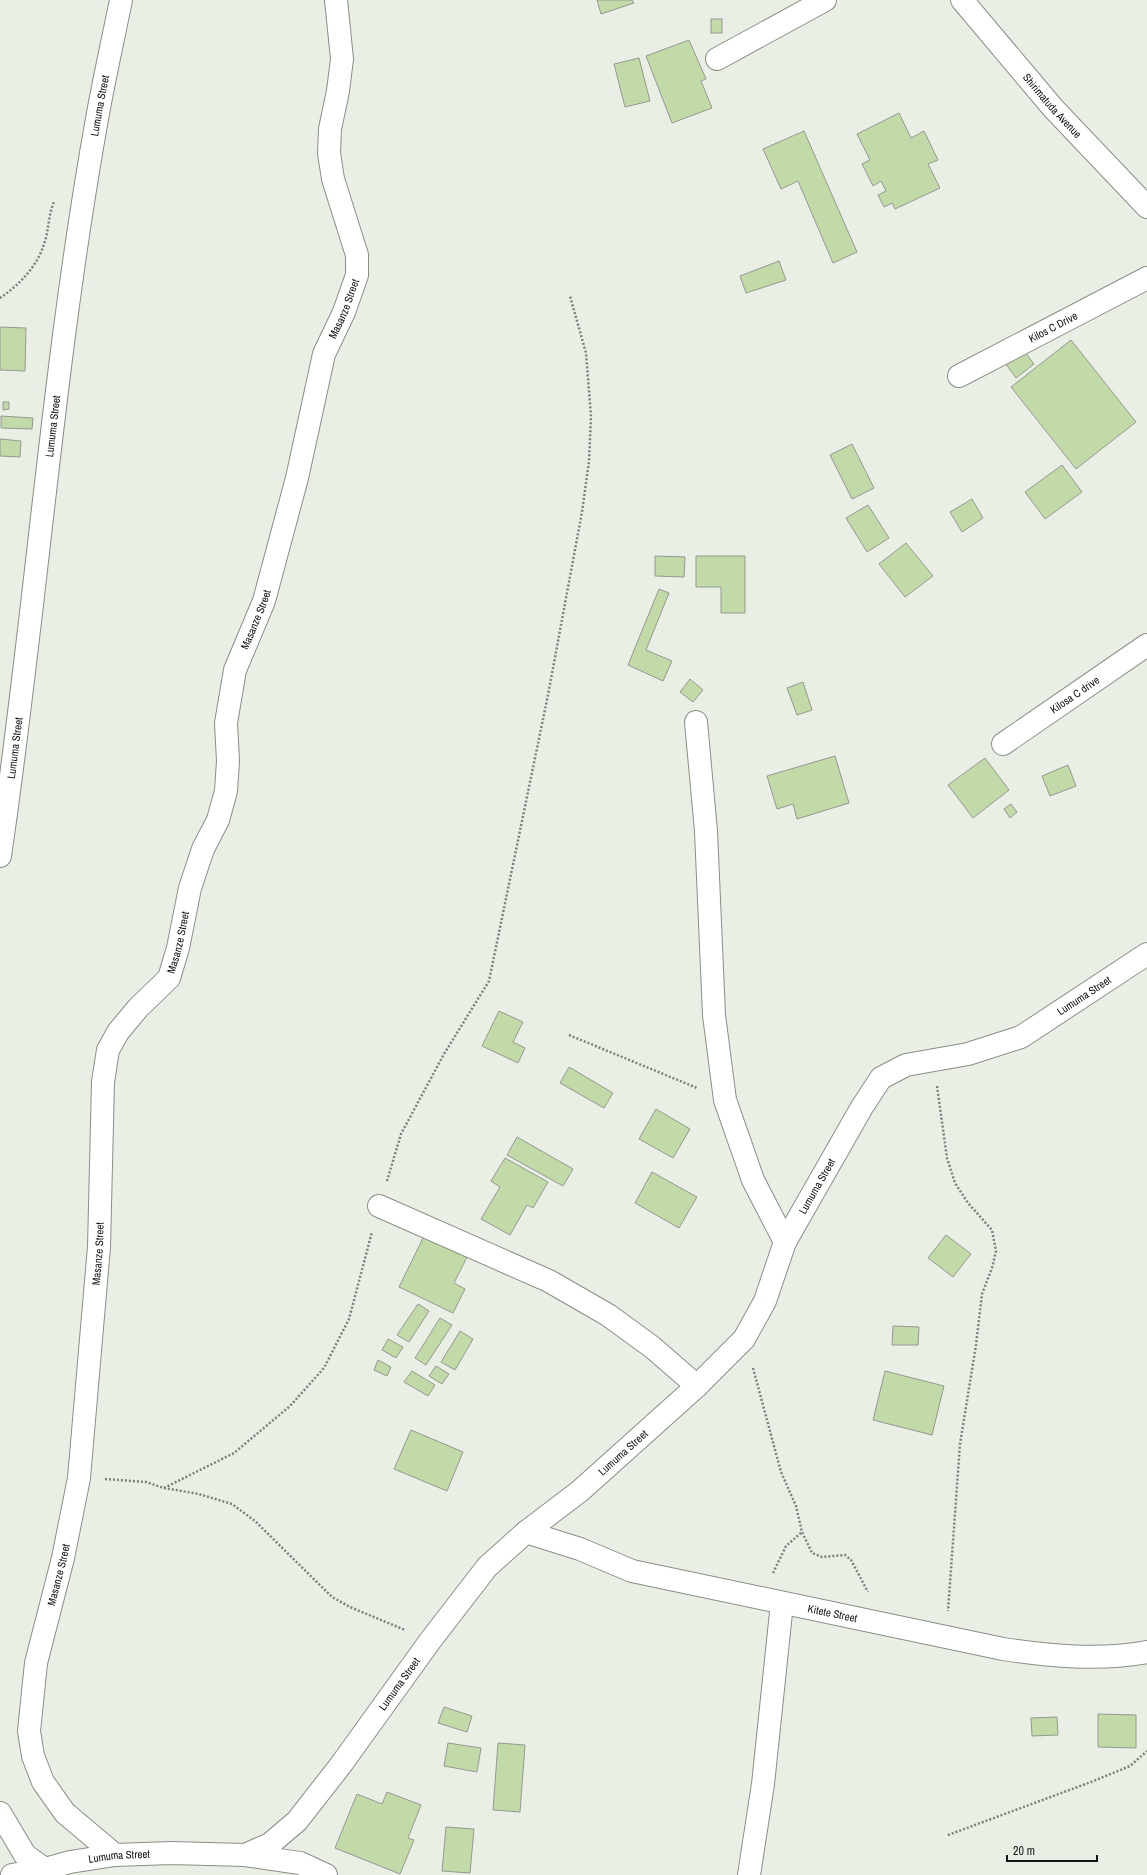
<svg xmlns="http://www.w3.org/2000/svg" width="1147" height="1875" font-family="'Archivo Narrow',sans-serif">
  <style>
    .building { fill: #c1daa8; stroke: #959891 }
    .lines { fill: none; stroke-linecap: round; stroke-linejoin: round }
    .street-casing { stroke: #8a8e86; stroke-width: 24 }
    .path { stroke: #7d807a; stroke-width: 2.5; stroke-dasharray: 2 2; stroke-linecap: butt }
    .street { stroke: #fff; stroke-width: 22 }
    .labels { text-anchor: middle; stroke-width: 4; stroke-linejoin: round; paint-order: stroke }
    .street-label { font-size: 11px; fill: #131512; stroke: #eaefe6 }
  </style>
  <rect width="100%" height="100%" fill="#eaefe6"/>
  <g class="building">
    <polygon points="597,0 632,0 634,3 601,14"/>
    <rect x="711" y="19" width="11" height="14"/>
    <polygon points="689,40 706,79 701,81 712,108 672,123 646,56"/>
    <polygon points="639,58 650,101 625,107 614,64"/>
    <polygon points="899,113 911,138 924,131 938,160 928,164 940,188 895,209 892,203 884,207 878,195 886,191 881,181 873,186 862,164 870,160 857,134"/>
    <polygon points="804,131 857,252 833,263 798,181 781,189 763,149"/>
    <polygon points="779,261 786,280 746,293 740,276"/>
    <polygon points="0,327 26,328 25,371 0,370"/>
    <polygon points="1071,340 1136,422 1076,469 1011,387"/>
    <polygon points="1021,347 1034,364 1016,378 1003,360"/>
    <polygon points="3,402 9,402 9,409 3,410"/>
    <polygon points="1,416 33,418 32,429 1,428"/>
    <polygon points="0,439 21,441 20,457 0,456"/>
    <polygon points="852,444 874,488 852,499 830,455"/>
    <polygon points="1062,465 1082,492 1045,519 1025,492"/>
    <polygon points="972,499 983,518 962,532 950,512"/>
    <polygon points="868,505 889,538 867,552 846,518"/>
    <polygon points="906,543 933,576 905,597 879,564"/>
    <polygon points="655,556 685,557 684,577 655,576"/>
    <polygon points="696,556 745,556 745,613 721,613 721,587 696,587"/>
    <polygon points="659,589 669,593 646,650 672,661 663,681 628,665"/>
    <polygon points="690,679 703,690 693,702 680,692"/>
    <polygon points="803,682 812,710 797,715 787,688"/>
    <polygon points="835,756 849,803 797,819 793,804 777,809 767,776"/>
    <polygon points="985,758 1009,790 973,818 948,785"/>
    <polygon points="1068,765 1076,786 1050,796 1042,776"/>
    <polygon points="1011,804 1017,812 1010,818 1004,809"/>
    <polygon points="499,1011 523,1022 513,1042 525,1048 518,1063 482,1046"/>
    <polygon points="569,1067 613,1093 604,1108 560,1083"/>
    <polygon points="656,1109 690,1129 673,1158 639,1139"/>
    <polygon points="517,1137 573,1169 563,1186 507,1155"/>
    <polygon points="505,1158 548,1182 533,1208 527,1205 510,1235 481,1219 500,1187 491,1181"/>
    <polygon points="652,1172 697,1197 679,1228 635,1203"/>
    <polygon points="946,1235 971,1254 953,1277 928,1258"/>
    <polygon points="424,1236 467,1257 454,1283 465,1289 453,1313 399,1287"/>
    <polygon points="418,1304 429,1311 409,1342 397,1335"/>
    <polygon points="440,1318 452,1325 426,1365 415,1358"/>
    <polygon points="893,1326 919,1327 918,1345 892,1345"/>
    <polygon points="460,1331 473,1339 455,1370 441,1362"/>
    <polygon points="388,1339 403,1347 396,1358 382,1350"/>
    <polygon points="378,1360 391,1367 387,1376 374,1370"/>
    <polygon points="436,1366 449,1374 442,1384 429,1376"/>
    <polygon points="412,1371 435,1385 428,1396 404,1382"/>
    <polygon points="885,1371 944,1386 932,1435 873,1420"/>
    <polygon points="411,1430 463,1452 447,1491 394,1469"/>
    <polygon points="444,1707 472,1716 467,1732 438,1723"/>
    <polygon points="1098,1714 1136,1715 1136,1748 1098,1747"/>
    <polygon points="1057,1717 1058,1735 1032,1736 1031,1718"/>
    <polygon points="448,1743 481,1748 477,1772 444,1766"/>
    <polygon points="498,1743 525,1745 520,1812 493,1810"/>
    <polygon points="387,1792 421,1805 408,1838 414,1840 400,1874 335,1848 357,1794 382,1804"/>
    <polygon points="446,1827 474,1829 470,1873 442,1871"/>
  </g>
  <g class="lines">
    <g class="street-casing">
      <g id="street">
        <path id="s1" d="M962,0L1053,108L1147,207"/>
        <polyline points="717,59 825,0"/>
        <path id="s2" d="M959,376L1147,278"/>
        <polyline points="696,722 706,831 714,1015 725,1100 753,1180 785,1242"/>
        <path id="s3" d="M1003,744L1147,645"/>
        <path id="s4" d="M0,856C36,611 53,363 97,119C104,79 113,40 121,0"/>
        <polyline points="379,1206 549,1281 608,1315 652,1347 697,1386"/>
        <path id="s5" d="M526,1532L580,1549L632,1571L1003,1649C1051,1656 1099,1661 1147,1652"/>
        <polyline points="0,1813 25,1855 45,1869"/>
        <path id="s6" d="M115,1855L65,1813L43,1782L33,1756L29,1731L36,1663L63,1558L79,1478L99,1247L103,1082L108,1050L118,1032L138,1008L169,978L178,948L190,888L203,849L218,820L226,791L228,761L226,723L235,670L264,601L297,478L324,354L344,312L357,275V255L333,179L329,153L330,129L338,91L342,59L336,0"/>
        <polyline points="245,1855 300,1863 326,1875"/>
        <path id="s7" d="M12,1875L45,1869L70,1862L115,1855L171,1853L245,1855L270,1844L297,1821L340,1766L430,1641L487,1567L526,1532L580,1491L697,1386L744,1339L765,1301L785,1242L862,1107L881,1078L906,1065L968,1054L1021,1037L1147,954"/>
        <polyline points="749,1875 763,1784 782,1603"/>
      </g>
    </g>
    <g class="path">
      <path d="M0,298C19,285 37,267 44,244C49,231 48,215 54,202"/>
      <polyline points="569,1035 697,1088"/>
      <polyline points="937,1086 947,1158 955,1183 968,1203 992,1230 996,1251 992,1268 982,1294 976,1345 960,1444 948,1611"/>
      <polyline points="387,1181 401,1134 444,1054 489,981 548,695 582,512 589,461 591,416 586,353 570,296"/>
      <polyline points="753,1368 781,1472 796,1506 802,1532 812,1553 822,1557 845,1555 851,1560 868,1592"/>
      <polyline points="105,1479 146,1482 164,1488 199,1494 232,1504 255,1521 332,1597 350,1607 405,1630"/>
      <polyline points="164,1488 234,1453 290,1406 324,1368 349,1319 372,1232"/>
      <polyline points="773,1573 786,1546 802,1532"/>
      <polyline points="948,1835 1091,1782 1130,1766 1147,1751"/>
    </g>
    <use href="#street" class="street"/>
  </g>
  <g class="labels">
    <g class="street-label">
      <text dy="4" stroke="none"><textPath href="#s4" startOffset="757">Lumuma Street</textPath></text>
      <text dy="4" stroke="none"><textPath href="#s1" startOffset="139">Shirimatuda Avenue</textPath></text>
      <text dy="4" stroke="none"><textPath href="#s6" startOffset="1636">Masanze Street</textPath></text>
      <text dy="4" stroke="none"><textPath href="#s2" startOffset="106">Kilos C Drive</textPath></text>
      <text dy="4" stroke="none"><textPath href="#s4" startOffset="433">Lumuma Street</textPath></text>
      <text dy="4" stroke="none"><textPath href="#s6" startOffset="1312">Masanze Street</textPath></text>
      <text dy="4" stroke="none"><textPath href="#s3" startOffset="87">Kilosa C drive</textPath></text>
      <text dy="4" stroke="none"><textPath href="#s4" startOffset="109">Lumuma Street</textPath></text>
      <text dy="4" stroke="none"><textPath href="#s6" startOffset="976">Masanze Street</textPath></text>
      <text dy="4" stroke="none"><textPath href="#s7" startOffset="1477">Lumuma Street</textPath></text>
      <text dy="4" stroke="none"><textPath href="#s7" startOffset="1129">Lumuma Street</textPath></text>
      <text dy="4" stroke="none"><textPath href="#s6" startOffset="640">Masanze Street</textPath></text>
      <text dy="4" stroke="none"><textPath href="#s7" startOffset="793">Lumuma Street</textPath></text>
      <text dy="4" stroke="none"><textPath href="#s6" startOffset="316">Masanze Street</textPath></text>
      <text dy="4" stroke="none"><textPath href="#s5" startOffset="318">Kitete Street</textPath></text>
      <text dy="4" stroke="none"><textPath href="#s7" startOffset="469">Lumuma Street</textPath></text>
      <text dy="4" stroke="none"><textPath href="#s7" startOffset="109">Lumuma Street</textPath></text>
    </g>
  </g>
  <path d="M1007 1855v6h90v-6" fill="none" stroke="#131512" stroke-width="2"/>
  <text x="1013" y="1855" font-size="12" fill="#131512" stroke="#eaefe6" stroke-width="3" paint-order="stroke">20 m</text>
</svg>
